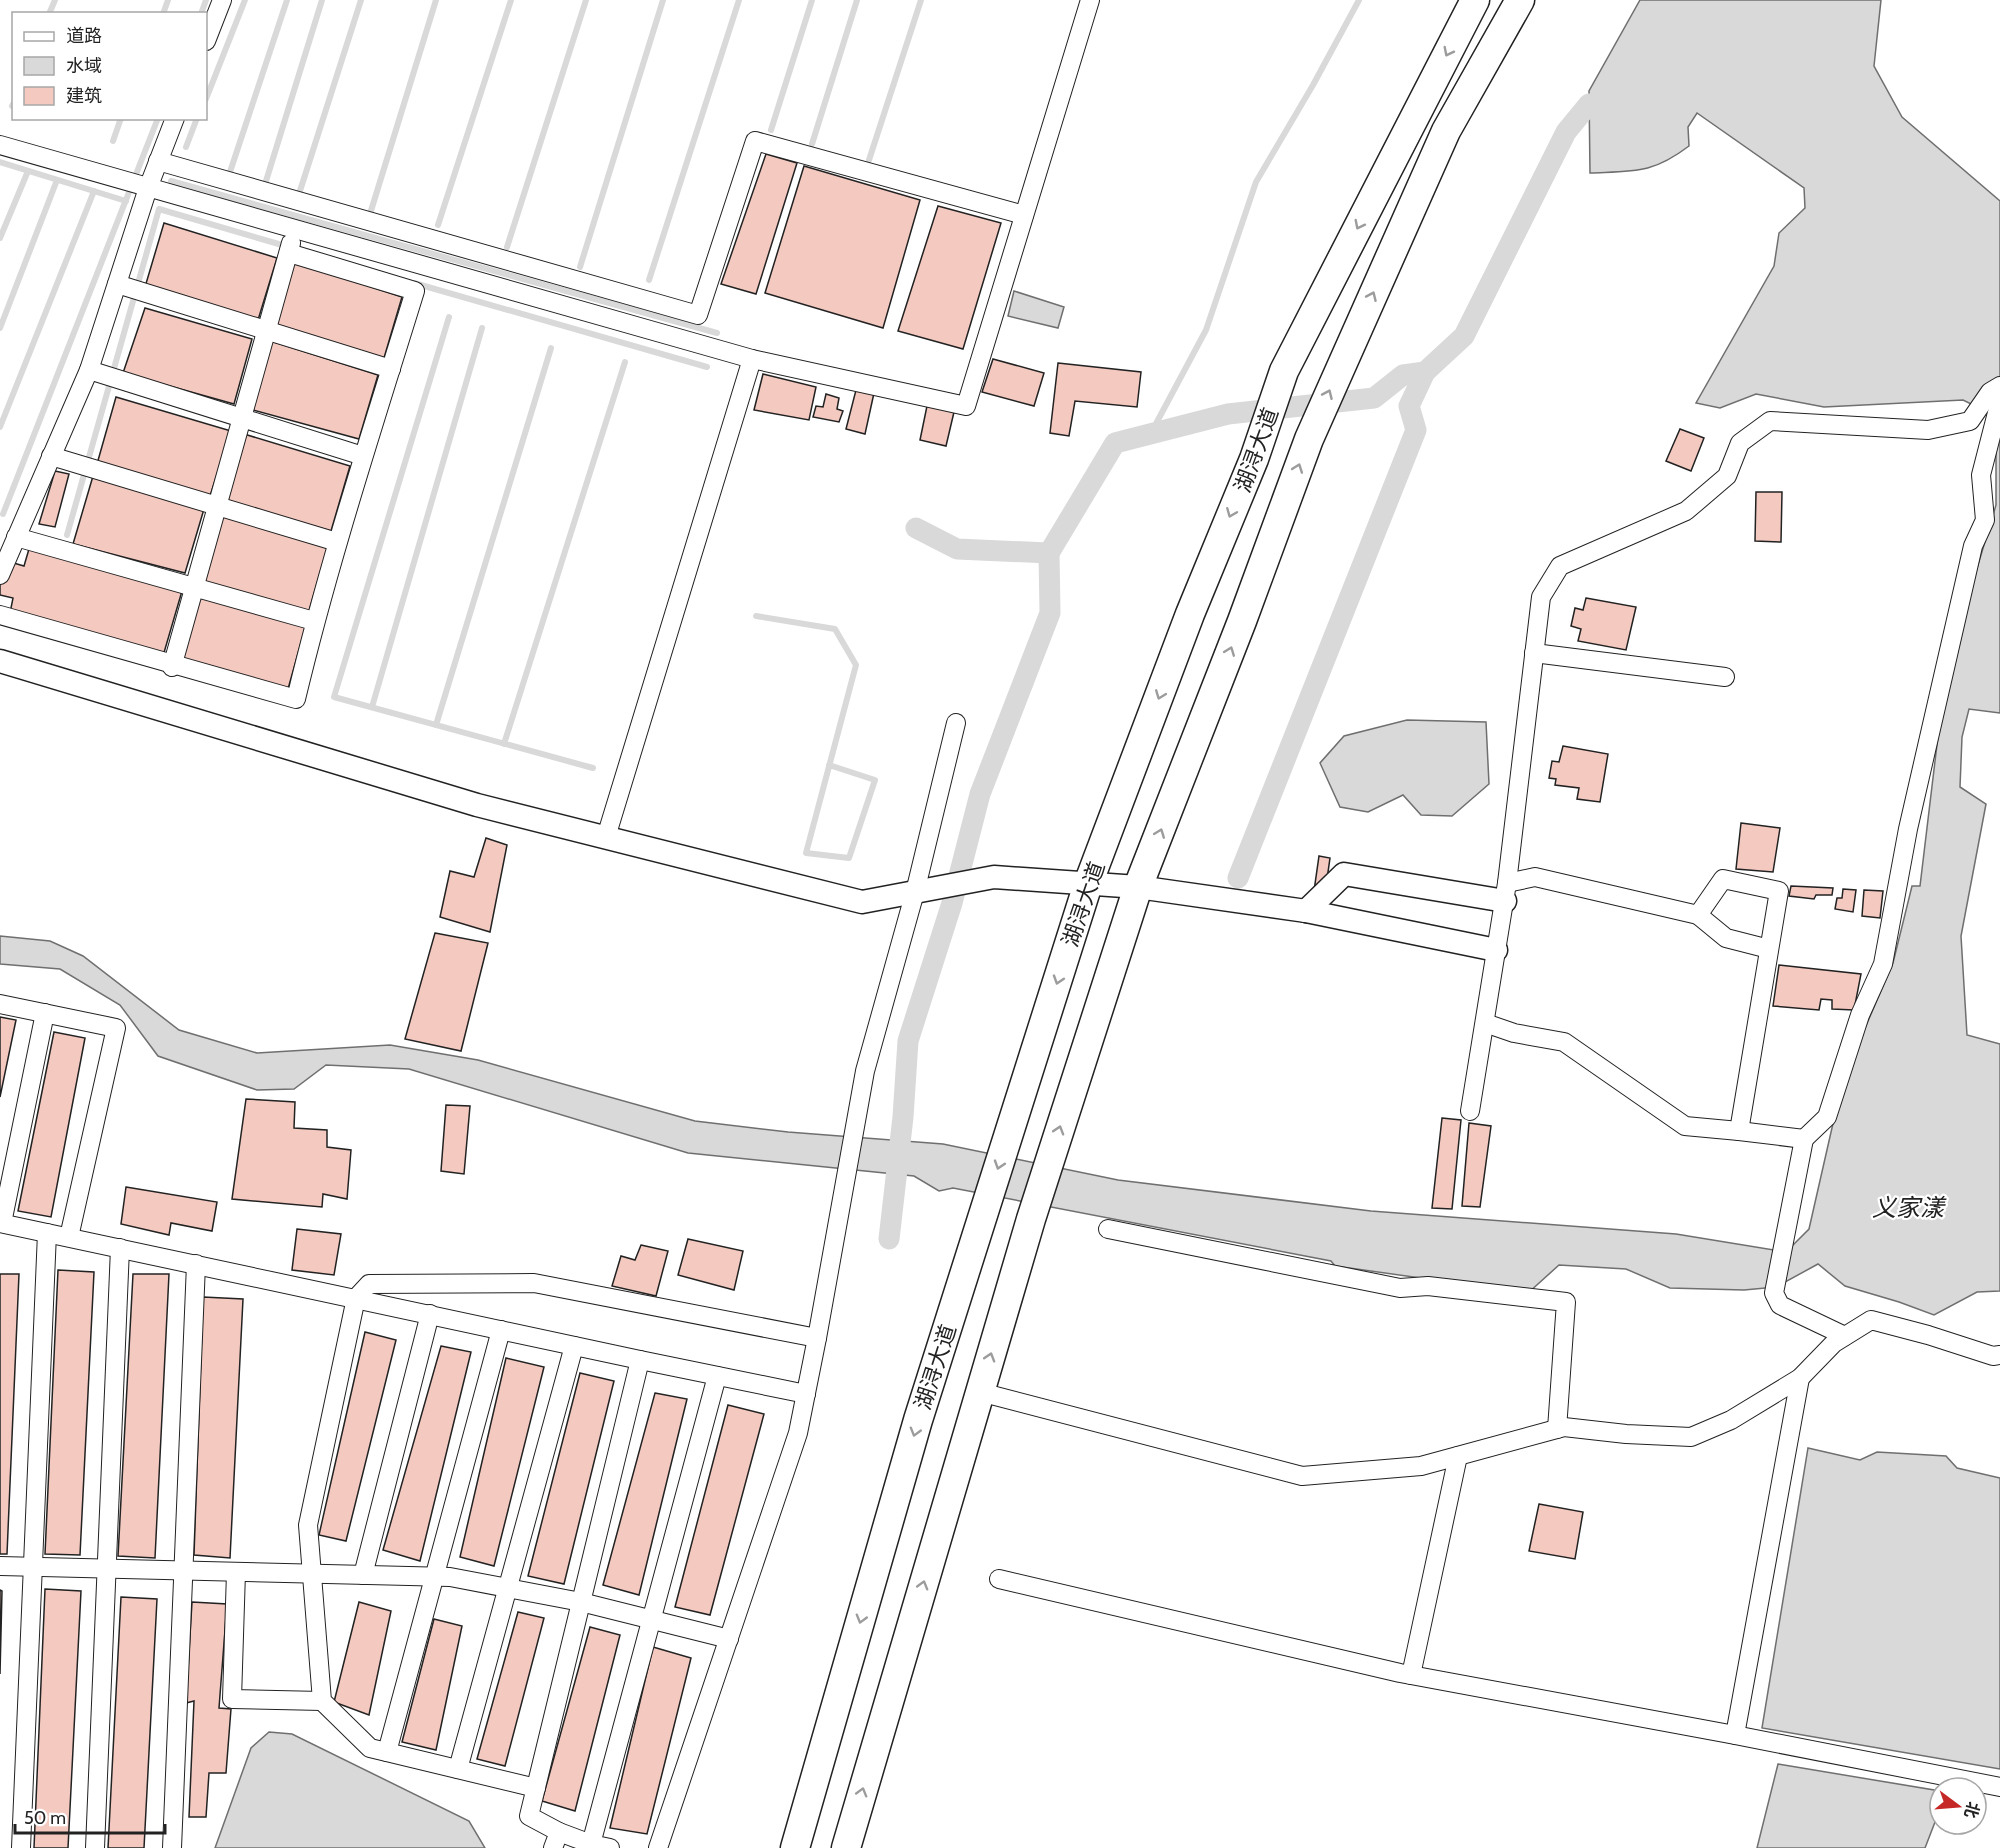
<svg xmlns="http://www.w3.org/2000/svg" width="2000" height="1848" font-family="Cabin,'Noto Sans SC',sans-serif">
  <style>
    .water { fill: #d9d9d9; stroke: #6f6f6f; stroke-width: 1.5 }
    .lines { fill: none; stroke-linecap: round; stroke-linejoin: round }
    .stream { stroke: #d9d9d9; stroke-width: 6 }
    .canal { stroke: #d9d9d9; stroke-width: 21 }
    .building { fill: #f3c9c0; stroke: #222; stroke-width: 1.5 }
    .minor-casing { stroke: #222; stroke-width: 20 }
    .tertiary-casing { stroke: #222; stroke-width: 25 }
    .primary-casing { stroke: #222; stroke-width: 31 }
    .minor { stroke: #fff; stroke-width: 18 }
    .tertiary { stroke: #fff; stroke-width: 22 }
    .primary { stroke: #fff; stroke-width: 28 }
    .oneway { stroke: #9c9c9c }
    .labels { text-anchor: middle; stroke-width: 4.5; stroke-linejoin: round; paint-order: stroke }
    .street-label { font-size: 22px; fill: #222; stroke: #fff }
    .water-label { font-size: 24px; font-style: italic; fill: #222; stroke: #fff }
  </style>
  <rect width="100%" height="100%" fill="#fff"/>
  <g class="water">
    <path d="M1640,0H1881L1874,66L1902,117L2000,201V713L1969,709L1962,737L1960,787L1986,804L1961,936L1967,1035L2000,1044V1291L1977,1292L1934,1315L1899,1302L1845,1286L1818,1264L1776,1287L1744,1290L1670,1288L1626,1269L1559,1265L1528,1293L1335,1266L1331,1261L953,1188L939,1191L914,1176L688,1153L409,1069L326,1065L294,1089L257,1090L158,1056L120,1005L60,969L0,964V936L50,941L83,956L179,1030L257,1053L390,1045L478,1060L695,1121L788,1132L943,1144L1118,1180L1371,1211L1676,1234L1786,1252L1809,1229L1834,1119L1859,1042L1893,963L1912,886H1920L1939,728L1972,585L1996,505V416L1963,400L1824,407L1756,394L1720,408L1696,403L1774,266L1779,233L1805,208L1804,188L1697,113L1688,127L1689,146C1652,174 1635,171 1590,173L1589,91Z"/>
    <polygon points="1014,291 1064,307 1058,328 1008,316"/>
    <polygon points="1407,720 1486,722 1489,784 1452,816 1421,815 1403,795 1368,812 1340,807 1320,763 1344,736"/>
    <polygon points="1808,1448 1860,1460 1877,1452 1946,1456 1957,1468 2000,1478 2000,1769 1762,1728"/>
    <polygon points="269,1732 292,1734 469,1821 485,1848 215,1848 251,1748"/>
    <polygon points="1778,1764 1940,1791 1940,1809 1925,1848 1757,1848"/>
  </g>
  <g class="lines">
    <g class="stream">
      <polyline points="49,14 55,0"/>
      <polyline points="163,14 168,0"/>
      <polyline points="201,14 206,0"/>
      <polyline points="206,99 245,0"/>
      <polyline points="12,106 14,103"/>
      <polyline points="771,130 812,0"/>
      <polyline points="113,141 121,118"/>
      <polyline points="812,144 857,0"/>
      <polyline points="186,147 197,118"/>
      <polyline points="869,160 921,0"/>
      <polyline points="0,162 126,201"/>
      <polyline points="230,172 287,0"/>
      <polyline points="171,181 717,333"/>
      <polyline points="266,181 322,0"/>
      <polyline points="299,194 361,0"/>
      <polyline points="370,214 436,0"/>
      <polyline points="438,225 511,0"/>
      <polyline points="0,238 28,171"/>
      <polyline points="507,247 586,0"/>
      <polyline points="580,267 663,0"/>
      <polyline points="649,280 739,0"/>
      <polyline points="414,283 707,367"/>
      <polyline points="449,317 334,697 593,768"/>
      <polyline points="0,328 57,180"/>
      <polyline points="0,427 94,191"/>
      <polyline points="1151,433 1206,330 1256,182 1313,85 1359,0"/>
      <polyline points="3,514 158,118"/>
      <polyline points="67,535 159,209 289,247"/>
      <polyline points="756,616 835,629 856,665 806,853 849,858 875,780 829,765"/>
      <polyline points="372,707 482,328"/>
      <polyline points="436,725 551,348"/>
      <polyline points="504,744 625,362"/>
    </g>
    <g class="canal">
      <polyline points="916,528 957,549 1049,553 1115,443 1228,414 1374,398 1403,375 1425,372 1464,336 1566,132 1589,104"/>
      <polyline points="1238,878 1416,430 1409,406 1425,372"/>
      <polyline points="889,1239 903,1117 908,1041 952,903 980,794 1050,613 1049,553"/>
    </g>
  </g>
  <g class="building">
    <polygon points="766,154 797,163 756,294 721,284"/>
    <polygon points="804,166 920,200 883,328 765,293"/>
    <polygon points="938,206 1001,223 963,349 898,331"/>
    <polygon points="164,223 277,258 258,320 145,287"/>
    <polygon points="292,261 402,297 384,358 274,326"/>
    <polygon points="145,308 252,339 234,404 123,373"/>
    <polygon points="271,341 378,375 359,439 253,410"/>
    <polygon points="993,359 1044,373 1034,406 982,392"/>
    <polygon points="1058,363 1141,372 1137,407 1075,401 1069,436 1050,433"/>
    <polygon points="763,374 816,387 809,420 754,410"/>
    <polygon points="856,390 874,393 865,434 846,429"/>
    <polygon points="826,394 839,398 837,409 843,411 839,422 813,417 816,406 823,407"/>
    <polygon points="116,397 231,431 210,496 97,464"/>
    <polygon points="927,406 954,412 946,446 920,440"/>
    <polygon points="1680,429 1704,438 1691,471 1666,461"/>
    <polygon points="244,434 350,466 331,531 225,501"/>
    <polygon points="55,471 69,474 55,527 39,524"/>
    <polygon points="93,476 204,509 185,573 73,544"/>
    <polygon points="1756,492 1782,492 1781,542 1755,541"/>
    <polygon points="221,514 328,546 309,611 202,581"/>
    <polygon points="29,549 182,591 163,656 10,613 13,598 0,595 0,559 24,566"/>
    <polygon points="197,593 306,625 288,689 180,662"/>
    <polygon points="1586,598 1636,607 1626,650 1578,641 1581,629 1571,626 1575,608 1583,610"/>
    <polygon points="1563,746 1608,754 1600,802 1577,799 1579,788 1555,785 1556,779 1549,778 1552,761 1559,762"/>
    <polygon points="1741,823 1780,828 1773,872 1736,869"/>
    <polygon points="486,838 507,845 490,932 440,917 450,871 474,877"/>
    <polygon points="1319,856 1330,858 1325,893 1314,891"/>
    <polygon points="1791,886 1833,888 1832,895 1816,895 1814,899 1789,896"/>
    <polygon points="1843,889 1856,890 1853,912 1835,909 1837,898 1842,898"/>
    <polygon points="1864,890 1883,891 1880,918 1862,916"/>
    <polygon points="435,933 488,943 461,1051 405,1039"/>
    <polygon points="1779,965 1861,974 1854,1010 1832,1009 1832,1000 1821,999 1819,1010 1773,1006"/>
    <polygon points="0,1017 16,1020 0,1097"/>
    <polygon points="54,1032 85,1038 51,1217 18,1211"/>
    <polygon points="246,1099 295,1102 294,1128 327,1130 327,1147 351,1150 347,1199 323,1194 322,1207 232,1199"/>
    <polygon points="446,1105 470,1106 464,1174 441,1171"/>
    <polygon points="1442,1118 1461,1120 1452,1209 1432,1208"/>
    <polygon points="1469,1123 1491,1126 1480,1207 1462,1206"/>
    <polygon points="126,1187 217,1202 212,1231 171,1223 169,1235 121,1224"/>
    <polygon points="297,1229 341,1234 334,1275 292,1270"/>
    <polygon points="688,1239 743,1251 734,1290 678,1275"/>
    <polygon points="641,1245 668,1251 656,1296 612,1286 621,1256 635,1260"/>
    <polygon points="58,1270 94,1272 80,1555 45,1554"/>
    <polygon points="0,1274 19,1274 7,1554 0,1554"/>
    <polygon points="133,1274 169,1274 155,1558 118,1556"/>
    <polygon points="203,1297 243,1299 230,1558 194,1555"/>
    <polygon points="365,1332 396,1340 346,1541 319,1535"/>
    <polygon points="441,1346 471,1352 420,1561 383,1550"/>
    <polygon points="506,1358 544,1367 494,1566 460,1557"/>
    <polygon points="580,1373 614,1381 564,1584 528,1576"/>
    <polygon points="655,1393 687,1399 639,1595 603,1585"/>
    <polygon points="728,1405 764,1414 710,1615 675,1607"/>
    <polygon points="1539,1504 1583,1512 1575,1559 1529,1551"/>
    <polygon points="45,1589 81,1591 68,1848 34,1848"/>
    <polygon points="0,1590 2,1591 0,1674"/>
    <polygon points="121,1597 157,1599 144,1848 108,1848"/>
    <polygon points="192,1602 227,1604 219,1708 231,1709 226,1773 209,1773 206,1817 189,1817 194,1701 186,1703"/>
    <polygon points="359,1602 391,1611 369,1715 334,1702"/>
    <polygon points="518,1612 544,1618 505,1766 477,1759"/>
    <polygon points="434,1619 462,1626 436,1750 402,1742"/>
    <polygon points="590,1627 620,1635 575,1811 542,1801"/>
    <polygon points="653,1647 691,1658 647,1834 610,1828"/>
  </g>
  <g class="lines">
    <g class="minor-casing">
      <g id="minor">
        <polyline points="206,41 222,0"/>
        <polyline points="0,145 752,359 966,406 1090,0"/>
        <polyline points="158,161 698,315 755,141 1024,215"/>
        <polyline points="117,284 391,369"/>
        <polyline points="89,370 363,456"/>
        <polyline points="51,456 337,542"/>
        <polyline points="16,537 314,621"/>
        <polyline points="0,575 89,370 148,188 175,118"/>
        <path d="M0,615L296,699C329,561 373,427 415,291L289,253"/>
        <polyline points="1534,653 1725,677"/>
        <polyline points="172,667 291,243"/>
        <polyline points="606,837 752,359"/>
        <polyline points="1698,915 1726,938 1769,949"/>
        <polyline points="0,1004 116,1028 69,1237"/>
        <polyline points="1485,1023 1514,1033 1564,1042 1685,1126 1739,1131 1779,891 1723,879 1698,915 1535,877 1507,883"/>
        <polyline points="1470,1111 1507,883 1541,597 1560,566 1686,511 1727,476 1740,443 1770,421 1928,430 1970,421 1990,392 2000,386"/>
        <polyline points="1739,1131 1804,1139 1774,1293 1780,1305 1845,1336"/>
        <polyline points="1804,1139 1827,1117 1860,1015 1883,964 1908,829 1973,546 1985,520 1981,475 2000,401"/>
        <polyline points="0,1223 640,1360 806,1394"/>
        <polyline points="2,1223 45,1013"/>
        <polyline points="1108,1229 1400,1288 1428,1286 1566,1302 1557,1429"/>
        <polyline points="1800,1378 1735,1735 2000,1787"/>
        <polyline points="980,1392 1302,1476 1421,1466 1564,1427 1626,1434 1691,1437 1731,1420 1800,1378 1834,1343 1871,1320 1928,1335 1993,1356 2000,1355"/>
        <polyline points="0,1566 450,1577 581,1602 729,1639"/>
        <polyline points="236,1572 232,1699 322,1701"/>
        <polyline points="363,1575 430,1314"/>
        <polyline points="999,1579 1400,1673 1735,1735"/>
        <polyline points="1411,1675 1458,1456"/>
        <polyline points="387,1752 501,1330"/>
        <polyline points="458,1769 574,1346"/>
        <polyline points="536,1788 370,1748 322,1701 308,1525 356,1298 369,1284 534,1283 817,1338"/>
        <polyline points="559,1832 591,1844 610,1848"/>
        <polyline points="591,1844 717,1376"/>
        <polyline points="21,1848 47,1233"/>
        <polyline points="95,1848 120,1248"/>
        <polyline points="172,1848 196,1264"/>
        <polyline points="553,1848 559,1832 529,1816 640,1360"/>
        <polyline points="658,1848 798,1433 817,1338 865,1071 915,892 956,723"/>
      </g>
    </g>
    <g class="tertiary-casing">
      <g id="tertiary">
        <polyline points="0,661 477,805 862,902 994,877 1138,887 1306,911 1496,950"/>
        <polyline points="1306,911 1344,874 1505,901"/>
      </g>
    </g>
    <g class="primary-casing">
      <g id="primary">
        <polyline points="795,1848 918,1420 1088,884 1190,614 1254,459 1284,371 1475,0"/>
        <polyline points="846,1848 1031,1219 1138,887 1242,621 1309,439 1446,131 1520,0"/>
      </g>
    </g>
    <use href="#minor" class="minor"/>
    <use href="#tertiary" class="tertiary"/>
    <use href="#primary" class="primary"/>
  </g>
  <defs><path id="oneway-chevron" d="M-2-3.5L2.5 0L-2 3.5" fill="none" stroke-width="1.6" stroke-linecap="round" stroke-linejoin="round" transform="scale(1.5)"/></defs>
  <g class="oneway">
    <use href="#oneway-chevron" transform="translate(1448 52) rotate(117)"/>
    <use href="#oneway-chevron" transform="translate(1359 225) rotate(117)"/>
    <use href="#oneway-chevron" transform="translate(1372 296) rotate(-66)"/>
    <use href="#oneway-chevron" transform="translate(1328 394) rotate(-66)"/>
    <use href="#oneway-chevron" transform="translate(1298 468) rotate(-70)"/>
    <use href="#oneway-chevron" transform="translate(1231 513) rotate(112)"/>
    <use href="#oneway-chevron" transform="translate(1230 651) rotate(-69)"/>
    <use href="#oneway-chevron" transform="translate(1160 695) rotate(111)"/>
    <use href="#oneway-chevron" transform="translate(1160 833) rotate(-69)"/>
    <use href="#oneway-chevron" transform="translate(1058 980) rotate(108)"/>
    <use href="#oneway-chevron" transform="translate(1059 1130) rotate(-73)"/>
    <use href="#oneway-chevron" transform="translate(999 1165) rotate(108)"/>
    <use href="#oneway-chevron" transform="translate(990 1357) rotate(-73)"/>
    <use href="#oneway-chevron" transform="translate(915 1432) rotate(106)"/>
    <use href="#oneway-chevron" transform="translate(923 1585) rotate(-74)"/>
    <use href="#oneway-chevron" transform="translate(861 1619) rotate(106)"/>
    <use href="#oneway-chevron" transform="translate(862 1792) rotate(-74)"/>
  </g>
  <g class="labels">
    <g class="street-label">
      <text transform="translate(1256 450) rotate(-70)" y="8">湖浔大道</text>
      <text transform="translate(1083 904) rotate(-71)" y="8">湖浔大道</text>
      <text transform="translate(935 1367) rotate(-72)" y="8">湖浔大道</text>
    </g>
    <g class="water-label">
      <text x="1908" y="1216">义家漾</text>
    </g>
  </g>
  <rect x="12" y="12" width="195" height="108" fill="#ffffff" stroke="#a7a7a7" stroke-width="1.5"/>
  <rect x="24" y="32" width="30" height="9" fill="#ffffff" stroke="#a7a7a7" stroke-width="1.5"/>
  <text x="66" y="42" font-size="18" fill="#222222">道路</text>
  <rect x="24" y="57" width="30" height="18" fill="#d9d9d9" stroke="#a7a7a7" stroke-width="1.5"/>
  <text x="66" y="72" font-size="18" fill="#222222">水域</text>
  <rect x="24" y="87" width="30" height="18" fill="#f3c9c0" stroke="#a7a7a7" stroke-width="1.5"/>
  <text x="66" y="102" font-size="18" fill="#222222">建筑</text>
  <g transform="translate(1958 1806) rotate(106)"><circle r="28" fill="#ffffff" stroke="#a7a7a7" stroke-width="1.5"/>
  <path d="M0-4.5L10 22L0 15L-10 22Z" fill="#c62828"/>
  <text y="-9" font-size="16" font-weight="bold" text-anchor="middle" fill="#222222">北</text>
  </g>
  <path d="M15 1824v9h150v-9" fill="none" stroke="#222222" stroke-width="3"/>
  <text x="24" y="1824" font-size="18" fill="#222222" stroke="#ffffff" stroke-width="4.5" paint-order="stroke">50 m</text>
</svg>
